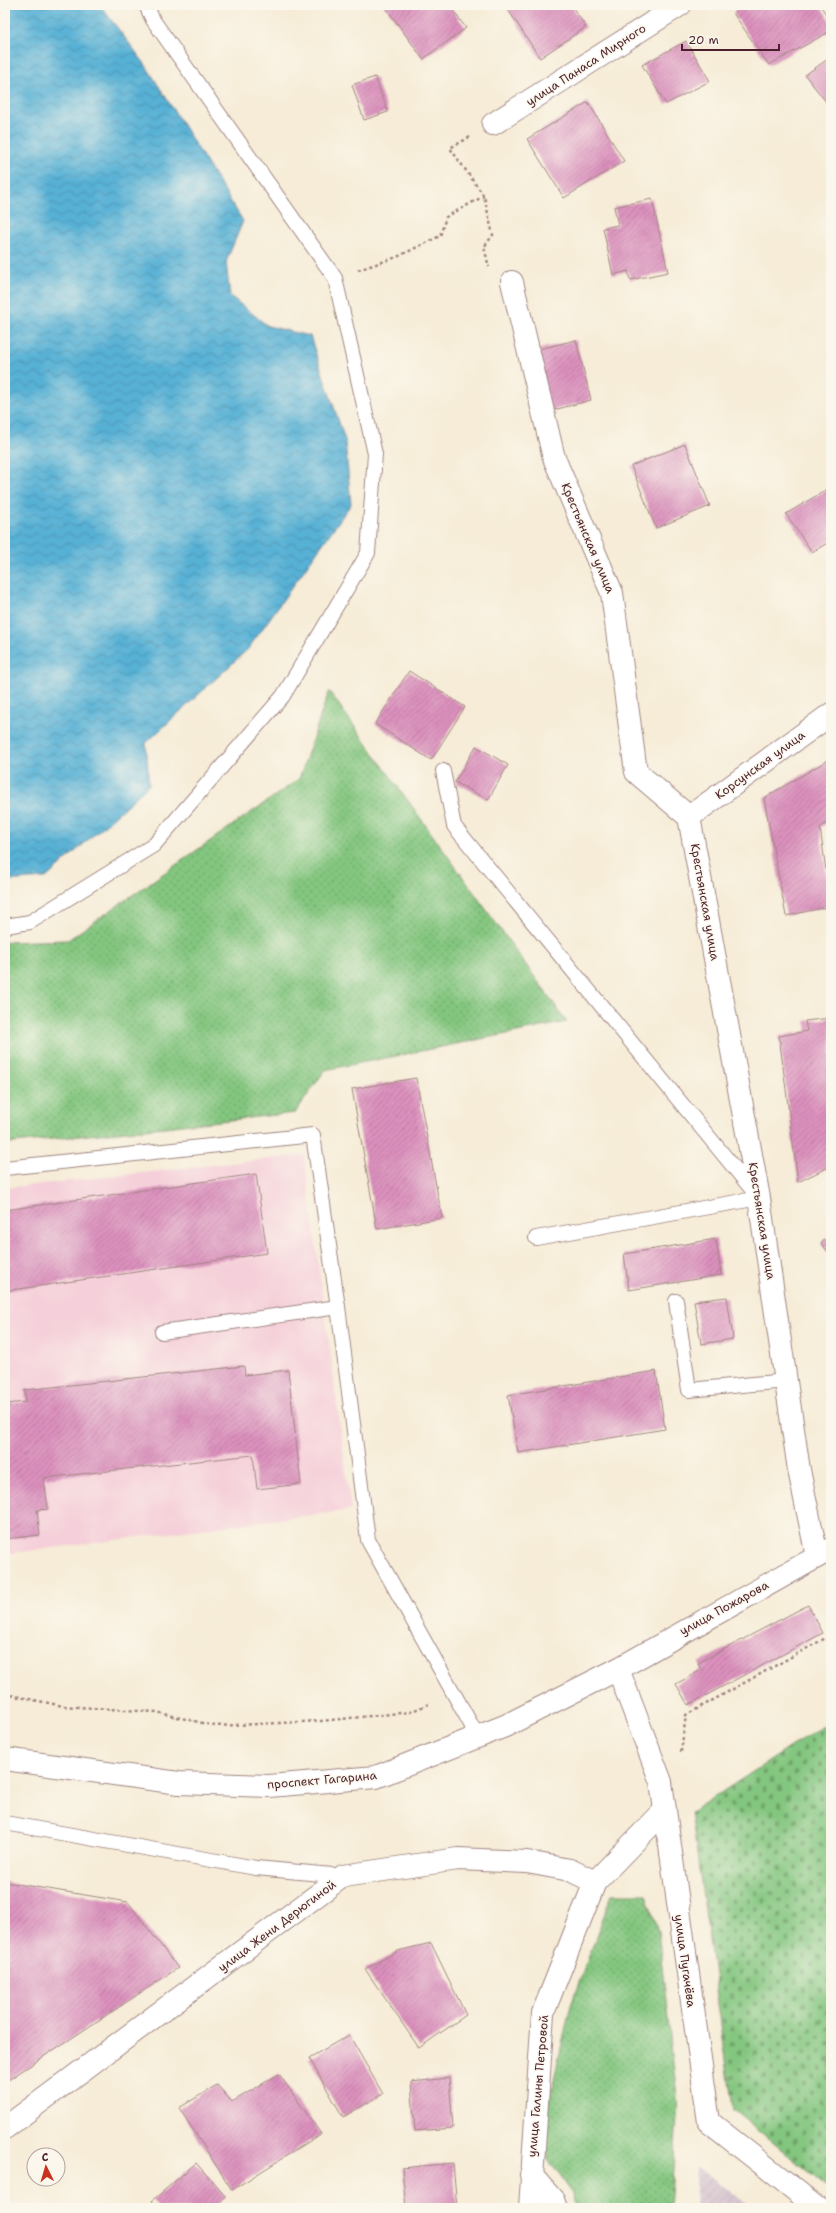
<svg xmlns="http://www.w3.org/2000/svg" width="836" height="2213" font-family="'Shantell Sans',sans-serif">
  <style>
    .built { fill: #f5cfd9 }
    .industrial { fill: url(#industrial-furrows) }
    .grass { fill: url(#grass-dots); stroke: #667255 }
    .cemetery { fill: url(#cemetery-stones); stroke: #667255 }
    .water { fill: url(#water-waves); stroke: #506880 }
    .building { fill: url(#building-hatch) }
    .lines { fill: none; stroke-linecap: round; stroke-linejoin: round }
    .service-casing { stroke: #a08681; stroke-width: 16 }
    .minor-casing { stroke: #a08681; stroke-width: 24 }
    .secondary-casing { stroke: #a08681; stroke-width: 24 }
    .path { stroke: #a08681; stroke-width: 2.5; stroke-dasharray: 3 3; stroke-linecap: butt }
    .service { stroke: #fff; stroke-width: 14 }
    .minor { stroke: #fff; stroke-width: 22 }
    .secondary { stroke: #fff; stroke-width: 22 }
    .labels { text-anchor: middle; stroke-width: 3; stroke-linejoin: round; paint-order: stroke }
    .street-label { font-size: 12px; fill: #4a1f2b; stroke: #fbf7ec }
  </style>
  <defs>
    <pattern id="industrial-furrows" width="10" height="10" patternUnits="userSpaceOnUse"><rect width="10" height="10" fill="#d1bdcb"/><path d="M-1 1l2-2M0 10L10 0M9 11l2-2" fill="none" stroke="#b5a2ae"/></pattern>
    <pattern id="grass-dots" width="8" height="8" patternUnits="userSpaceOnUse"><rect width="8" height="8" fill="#83c67f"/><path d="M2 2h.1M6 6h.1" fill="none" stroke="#6da068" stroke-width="1.8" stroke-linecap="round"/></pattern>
    <pattern id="cemetery-stones" width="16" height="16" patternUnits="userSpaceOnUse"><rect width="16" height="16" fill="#83c67f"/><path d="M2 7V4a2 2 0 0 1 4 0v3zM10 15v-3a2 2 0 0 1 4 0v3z" fill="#6da068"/></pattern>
    <pattern id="water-waves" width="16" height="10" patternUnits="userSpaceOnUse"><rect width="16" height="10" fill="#57b1d5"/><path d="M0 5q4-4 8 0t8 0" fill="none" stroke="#4a8fad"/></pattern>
    <pattern id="building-hatch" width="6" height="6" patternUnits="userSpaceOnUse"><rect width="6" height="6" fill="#dc91bd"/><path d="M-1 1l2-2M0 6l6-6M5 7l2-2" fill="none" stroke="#b4769a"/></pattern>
  </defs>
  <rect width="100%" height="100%" fill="#fbf7ec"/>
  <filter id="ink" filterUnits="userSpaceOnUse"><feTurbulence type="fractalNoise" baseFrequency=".025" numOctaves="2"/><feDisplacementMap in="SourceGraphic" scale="8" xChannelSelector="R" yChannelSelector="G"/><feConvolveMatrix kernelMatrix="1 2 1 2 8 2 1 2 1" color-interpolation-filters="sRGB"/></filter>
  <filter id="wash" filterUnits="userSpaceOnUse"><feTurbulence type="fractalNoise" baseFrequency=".012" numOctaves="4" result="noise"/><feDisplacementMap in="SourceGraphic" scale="16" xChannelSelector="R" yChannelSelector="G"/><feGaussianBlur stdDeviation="0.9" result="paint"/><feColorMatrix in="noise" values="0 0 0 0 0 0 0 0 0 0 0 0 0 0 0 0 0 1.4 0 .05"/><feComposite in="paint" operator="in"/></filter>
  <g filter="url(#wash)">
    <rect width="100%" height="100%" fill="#f6ecd7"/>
    <polygon class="built" points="304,1155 351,1510 5,1554 5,1188"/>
    <polygon class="industrial" points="697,2167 754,2208 695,2208"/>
    <g class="grass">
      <polygon points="329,691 567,1022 325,1070 295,1113 5,1144 5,942 68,940 299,779"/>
      <polygon points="612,1894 646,1894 658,1931 678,2106 670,2208 575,2208 573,2193 548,2160 547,2110 571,2004"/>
    </g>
    <polygon class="cemetery" points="831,1721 831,2191 733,2109 691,1812"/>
    <polygon class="water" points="5,5 100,5 145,64 243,221 226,262 230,296 268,326 310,336 345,440 351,504 248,649 146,743 149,785 46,878 5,881"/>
    <g id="blocks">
      <g class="building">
        <polygon points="384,5 449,5 466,28 423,59"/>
        <polygon points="505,5 571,5 586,27 540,58"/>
        <polygon points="745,5 820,5 831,22 831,31 769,65 733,13"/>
        <polygon points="686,41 710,81 666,104 642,65"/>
        <polygon points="831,57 831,108 805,75"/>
        <polygon points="375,77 388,112 364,120 352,85"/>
        <polygon points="588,102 624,161 564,198 527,139"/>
        <polygon points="652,199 668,272 630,280 628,271 613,275 603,228 618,225 614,207"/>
        <polygon points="576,340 591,400 550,411 535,350"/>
        <polygon points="685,444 710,506 656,528 631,466"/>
        <polygon points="831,487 831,541 812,552 786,514"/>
        <polygon points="409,671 465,707 431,760 375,724"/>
        <polygon points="476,746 508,765 488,800 455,782"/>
        <polygon points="828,760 831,764 831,820 820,828 831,906 786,916 764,798"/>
        <polygon points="831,1018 831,1171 829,1167 798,1182 779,1036 807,1031 805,1021"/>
        <polygon points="416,1078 442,1218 377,1229 352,1089"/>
        <polygon points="256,1174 267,1253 5,1291 5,1210"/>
        <polygon points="831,1235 831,1256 821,1243"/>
        <polygon points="716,1239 721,1275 629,1290 624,1254"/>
        <polygon points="727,1297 733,1339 701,1344 694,1301"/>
        <polygon points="244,1366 245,1375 288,1370 301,1484 257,1489 253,1455 44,1478 48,1509 37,1510 40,1535 5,1539 5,1404 26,1402 25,1390"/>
        <polygon points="656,1371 665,1429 518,1453 508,1395"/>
        <polygon points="808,1605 823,1633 688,1705 676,1684 701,1670 698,1663"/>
        <polygon points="5,1882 128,1902 178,1968 5,2082"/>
        <polygon points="431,1943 466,2015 419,2048 365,1969 398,1951"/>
        <polygon points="349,2035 383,2094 343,2117 309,2058"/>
        <polygon points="279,2074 321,2134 232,2190 179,2108 217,2085 232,2102"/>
        <polygon points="449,2078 453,2128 415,2131 411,2082"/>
        <polygon points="196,2163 226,2197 214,2208 158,2208 152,2201"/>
        <polygon points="453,2163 457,2208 406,2208 402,2168"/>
      </g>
    </g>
  </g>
  <g filter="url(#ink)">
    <use href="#blocks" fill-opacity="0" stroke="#a08681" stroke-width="1"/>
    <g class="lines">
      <g class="service-casing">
        <g id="service">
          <polyline points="443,771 454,826 759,1198 536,1238"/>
          <polyline points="5,926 30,922 154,845 283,696 368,553 375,454 335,278 153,20 146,5"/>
          <polyline points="5,1168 313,1135 338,1307"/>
          <polyline points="676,1301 689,1390 786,1381"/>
          <polyline points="162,1332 338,1307 368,1540 478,1737"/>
          <polyline points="5,1823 256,1868 343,1876"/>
        </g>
      </g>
      <g class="minor-casing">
        <g id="minor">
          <polyline points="493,124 680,5"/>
          <polyline points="512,282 554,458 612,593 636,772 689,817 759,1198 799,1470 817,1556"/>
          <polyline points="689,817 831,714"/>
          <polyline points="618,1669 661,1782 709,2122 818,2208"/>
          <polyline points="5,2128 343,1876 458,1859 527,1862 570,1870 595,1882"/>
          <polyline points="531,2175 553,2200 556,2208"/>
          <polyline points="530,2208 543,2013 595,1882 665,1810"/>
        </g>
      </g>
      <g class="secondary-casing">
        <polyline id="secondary" points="5,1759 179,1783 269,1786 376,1777 505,1726 618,1669 831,1549"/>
      </g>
      <g class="path">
        <polyline points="470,137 450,148 484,196 493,235 484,247 489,267"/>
        <polyline points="358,270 397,257 440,236 446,217 484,196"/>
        <polyline points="5,1694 63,1706 156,1712 215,1726 321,1721 410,1712 431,1703"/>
        <polyline points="681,1752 686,1715 831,1635"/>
      </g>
      <use href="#service" class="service"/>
      <use href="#minor" class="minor"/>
      <use href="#secondary" class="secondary"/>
    </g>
  </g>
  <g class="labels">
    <g class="street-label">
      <text transform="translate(586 65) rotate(-33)" y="4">улица Панаса Мирного</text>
      <text transform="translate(588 538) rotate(67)" y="4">Крестьянская улица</text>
      <text transform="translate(760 765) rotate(-36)" y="4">Корсунская улица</text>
      <text transform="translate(705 902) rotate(80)" y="4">Крестьянская улица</text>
      <text transform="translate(762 1221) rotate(81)" y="4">Крестьянская улица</text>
      <text transform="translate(724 1608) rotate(-29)" y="4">улица Пожарова</text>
      <text transform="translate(322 1780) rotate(-5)" y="4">проспект Гагарина</text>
      <text transform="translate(277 1926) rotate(-37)" y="4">улица Жени Дерюгиной</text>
      <text transform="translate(685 1961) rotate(82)" y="4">улица Пугачёва</text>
      <text transform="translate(538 2086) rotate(-85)" y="4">улица Галины Петровой</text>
    </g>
  </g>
  <rect width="836" height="2213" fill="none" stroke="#fbf7ec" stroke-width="20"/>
  <g transform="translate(46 2167) rotate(355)"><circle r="19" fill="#fbf7ec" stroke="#b4a19f"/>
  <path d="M0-3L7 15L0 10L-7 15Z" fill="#c8321e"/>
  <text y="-6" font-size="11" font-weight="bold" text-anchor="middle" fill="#4a1f2b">С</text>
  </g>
  <path d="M682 44v6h97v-6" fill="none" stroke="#4a1f2b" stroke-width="2"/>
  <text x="688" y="44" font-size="12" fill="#4a1f2b" stroke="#fbf7ec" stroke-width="3" paint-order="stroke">20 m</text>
</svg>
